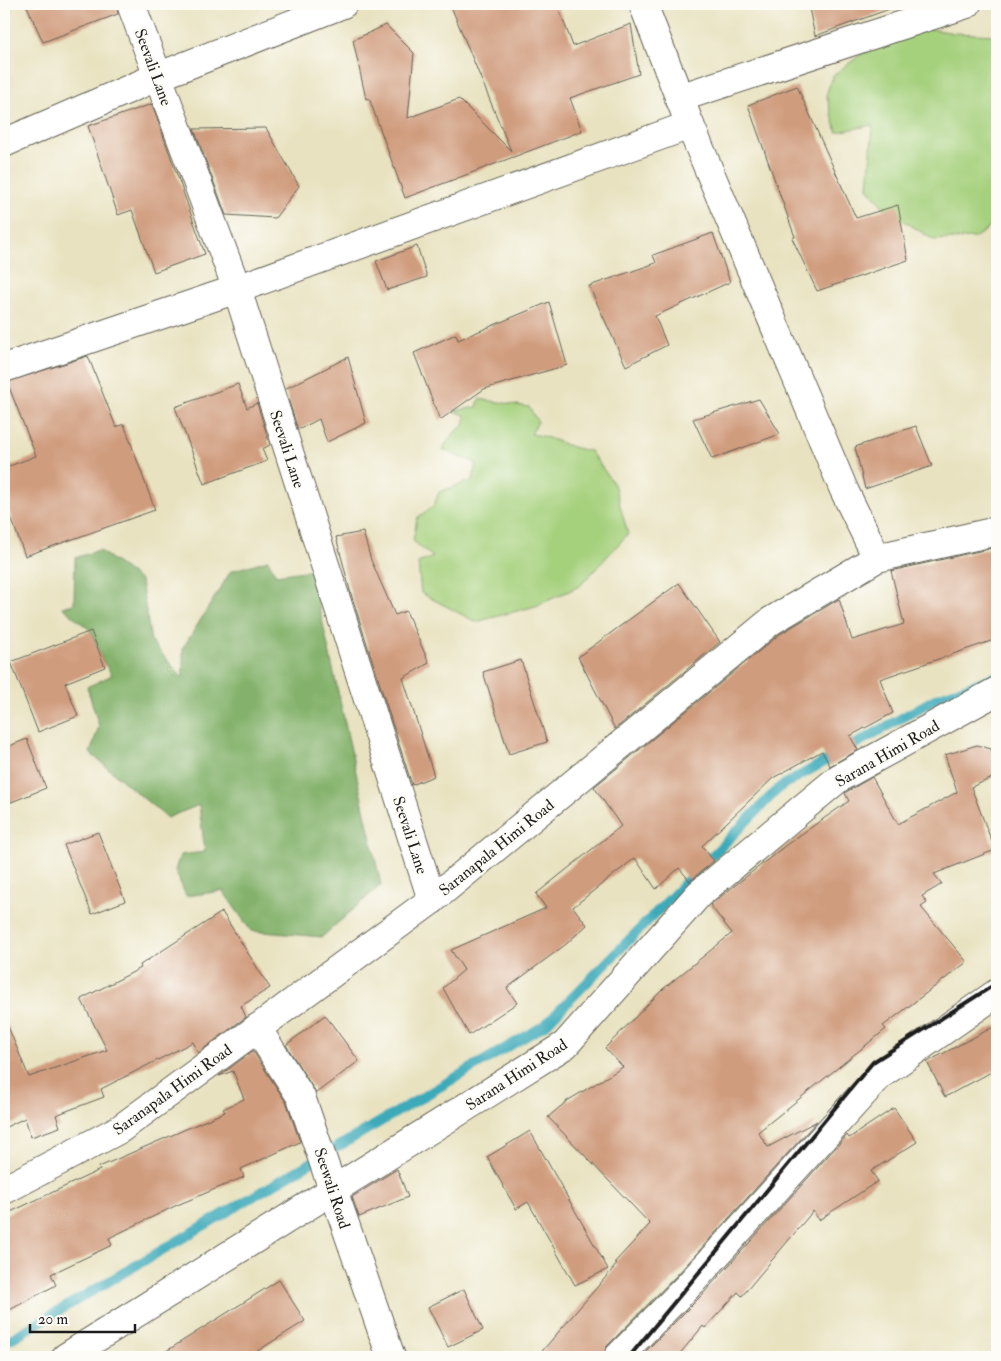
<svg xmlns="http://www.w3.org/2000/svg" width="1001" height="1361" font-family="'IM FELL Double Pica',serif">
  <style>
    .green { fill: #a5d07c; stroke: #60764c }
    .forest { fill: #84b26c; stroke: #506744 }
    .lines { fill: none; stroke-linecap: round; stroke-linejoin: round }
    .stream { stroke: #3caaba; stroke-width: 10 }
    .building { fill: #d09c7e }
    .minor-casing { stroke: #636155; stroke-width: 30 }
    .tertiary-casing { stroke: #636155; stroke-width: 30 }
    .minor { stroke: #fff; stroke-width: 28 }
    .tertiary { stroke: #fff; stroke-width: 28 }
    .rail { stroke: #1c1c1c; stroke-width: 4 }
    .labels { text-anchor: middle; stroke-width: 5; stroke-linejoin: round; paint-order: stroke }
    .street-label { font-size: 16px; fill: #1c1c1c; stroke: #fdfcf7 }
  </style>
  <rect width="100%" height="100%" fill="#fdfcf7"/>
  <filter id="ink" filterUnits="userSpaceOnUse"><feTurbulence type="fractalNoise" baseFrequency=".02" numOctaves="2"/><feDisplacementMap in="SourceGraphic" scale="10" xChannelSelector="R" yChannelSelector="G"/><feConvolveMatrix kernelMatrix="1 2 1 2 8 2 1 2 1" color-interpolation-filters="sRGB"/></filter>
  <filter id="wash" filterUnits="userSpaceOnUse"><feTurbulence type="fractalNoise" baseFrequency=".0096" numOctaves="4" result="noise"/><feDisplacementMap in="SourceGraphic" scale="20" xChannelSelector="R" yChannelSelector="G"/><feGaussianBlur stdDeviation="1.12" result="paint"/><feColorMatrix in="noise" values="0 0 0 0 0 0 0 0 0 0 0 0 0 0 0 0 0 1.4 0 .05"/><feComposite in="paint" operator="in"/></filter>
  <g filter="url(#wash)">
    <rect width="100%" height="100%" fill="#e8e2c0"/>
    <g class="green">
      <polygon points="903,24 954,33 997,35 997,223 974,238 934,240 885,209 868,188 873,125 837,132 826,95 833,75"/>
      <path d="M479,399L529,407L538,422L531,434C552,436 569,449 590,451L614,484L628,534L580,586L536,606L476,622L421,593L418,563L433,557L413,541L417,518L434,505L439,492L473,480L476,462L461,458L442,449L453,434L465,424V415L453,411L477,407Z"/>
    </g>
    <polygon class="forest" points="99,550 141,581 151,641 183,679 183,648 231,571 268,560 276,575 311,570 381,885 322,937 251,931 223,891 186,896 175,870 180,855 205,852 199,805 167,818 90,753 99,726 87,687 112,675 102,659 91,631 62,607 74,604 75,558"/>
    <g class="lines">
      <polyline class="stream" points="4,1343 545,1025 780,787 935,699 997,676"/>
    </g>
    <g id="blocks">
      <g class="building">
        <polygon points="26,4 116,4 118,14 43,42"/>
        <polygon points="450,4 557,4 573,46 631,24 639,74 570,98 582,131 405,198 369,98 366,99 353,40 386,25 414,53 408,118 459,99 511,151"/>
        <polygon points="808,4 894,4 895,7 815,36"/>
        <polygon points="797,86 856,218 898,205 908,260 817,291 792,238 795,237 748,105"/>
        <polygon points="152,104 205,254 154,272 132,210 118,215 88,126"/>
        <polygon points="266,128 299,186 275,218 226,215 194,129"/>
        <polygon points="713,233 730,282 655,316 667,345 626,366 589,286 656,263 653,255"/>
        <polygon points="417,246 427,277 387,290 376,261"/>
        <polygon points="549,302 567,365 484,389 440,420 414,353 456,334 458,340"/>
        <polygon points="88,356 116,427 124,424 155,510 25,556 4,498 4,468 36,456 7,382"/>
        <polygon points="348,357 366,423 327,442 319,419 298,430 285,389"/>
        <polygon points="238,384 247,408 257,403 270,445 262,449 267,461 204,484 175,407"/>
        <polygon points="759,399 780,434 712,459 693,419"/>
        <polygon points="916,426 932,466 865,489 855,447"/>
        <polygon points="363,532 371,560 395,615 406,611 429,663 403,678 434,776 412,785 351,594 336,537"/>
        <polygon points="997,547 997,639 880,679 893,713 850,736 858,750 830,766 822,751 773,778 702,846 714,861 690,881 679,868 656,889 635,858 573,907 587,925 565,945 507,988 517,1003 469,1035 443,988 464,970 451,950 546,908 536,894 621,826 594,787 780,634 839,599 852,640 904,624 891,571"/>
        <polygon points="679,583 720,642 615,729 578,657"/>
        <polygon points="91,631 105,667 65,683 78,716 38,732 11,662"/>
        <polygon points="521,660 547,742 509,754 483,672"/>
        <polygon points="27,739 46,788 4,805 4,748"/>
        <polygon points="977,745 991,749 997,767 997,776 971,787 995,850 934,874 942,884 922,896 927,903 921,907 967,962 883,1026 886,1029 758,1132 768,1147 817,1121 678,1274 607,1346 603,1357 537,1357 617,1264 614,1263 650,1224 548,1117 567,1101 623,1067 605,1048 663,989 732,933 710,905 790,842 849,801 845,793 848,791 872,777 898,824 957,792 945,755"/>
        <polygon points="98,832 125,901 92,914 64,845"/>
        <polygon points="222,912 270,988 241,1006 246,1017 198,1053 193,1042 101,1089 104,1097 56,1115 60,1127 31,1137 25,1118 4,1128 4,1017 29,1077 107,1050 81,999 141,968 140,965"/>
        <polygon points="325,1015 359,1061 316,1093 286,1045"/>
        <polygon points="997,1025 997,1069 945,1097 927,1062"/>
        <polygon points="253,1051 287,1104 300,1142 241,1169 244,1177 175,1206 109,1238 112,1245 51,1274 56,1285 4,1313 4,1215 100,1170 99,1167 225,1112 223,1109 244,1099 233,1071 219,1076"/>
        <polygon points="894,1108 917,1142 871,1171 878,1181 819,1220 813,1211 742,1296 738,1292 705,1328 703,1326 677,1357 640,1357 701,1296 847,1135 849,1138"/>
        <polygon points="530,1131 608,1269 575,1285 528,1202 516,1209 487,1157"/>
        <polygon points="397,1169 408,1197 359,1217 352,1197"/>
        <polygon points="279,1280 305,1321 248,1357 157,1357"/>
        <polygon points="464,1289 483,1330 448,1347 428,1307"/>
      </g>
    </g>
  </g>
  <g filter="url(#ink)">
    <use href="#blocks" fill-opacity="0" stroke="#636155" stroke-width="1"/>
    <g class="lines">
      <g class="minor-casing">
        <g id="minor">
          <polyline points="131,4 237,289 432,900"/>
          <polyline points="643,4 690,125 844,490 877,558"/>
          <polyline points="679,98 967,4"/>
          <polyline points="4,143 157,77 343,4"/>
          <polyline points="7,367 237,289 690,125"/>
          <polyline points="257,1028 301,1097 391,1357"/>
          <polyline points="66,1357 565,1045 699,894 839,778 997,691"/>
          <polyline points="618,1357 689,1285 880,1075 997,993"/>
        </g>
      </g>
      <g class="tertiary-casing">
        <polyline id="tertiary" points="4,1190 120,1129 432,900 771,621 877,558 997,531"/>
      </g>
      <use href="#minor" class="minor"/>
      <use href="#tertiary" class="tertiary"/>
      <polyline class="rail" points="629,1357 873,1062 997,983"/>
    </g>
  </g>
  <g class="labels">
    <g class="street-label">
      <text transform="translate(154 67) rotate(70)" y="6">Seevali Lane</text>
      <text transform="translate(288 449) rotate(72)" y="6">Seevali Lane</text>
      <text transform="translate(887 753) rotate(-30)" y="6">Sarana Himi Road</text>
      <text transform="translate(411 835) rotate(72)" y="6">Seevali Lane</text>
      <text transform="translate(496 847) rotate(-39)" y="6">Saranapala Himi Road</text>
      <text transform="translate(516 1074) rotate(-33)" y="6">Sarana Himi Road</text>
      <text transform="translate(172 1089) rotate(-36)" y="6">Saranapala Himi Road</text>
      <text transform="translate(333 1188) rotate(72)" y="6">Seewali Road</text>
    </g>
  </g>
  <rect width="1001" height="1361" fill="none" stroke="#fdfcf7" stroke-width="20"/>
  <path d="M30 1324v8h105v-8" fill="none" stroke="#1c1c1c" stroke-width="2.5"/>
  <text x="38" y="1324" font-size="15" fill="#1c1c1c" stroke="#fdfcf7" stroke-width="4" paint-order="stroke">20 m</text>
</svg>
